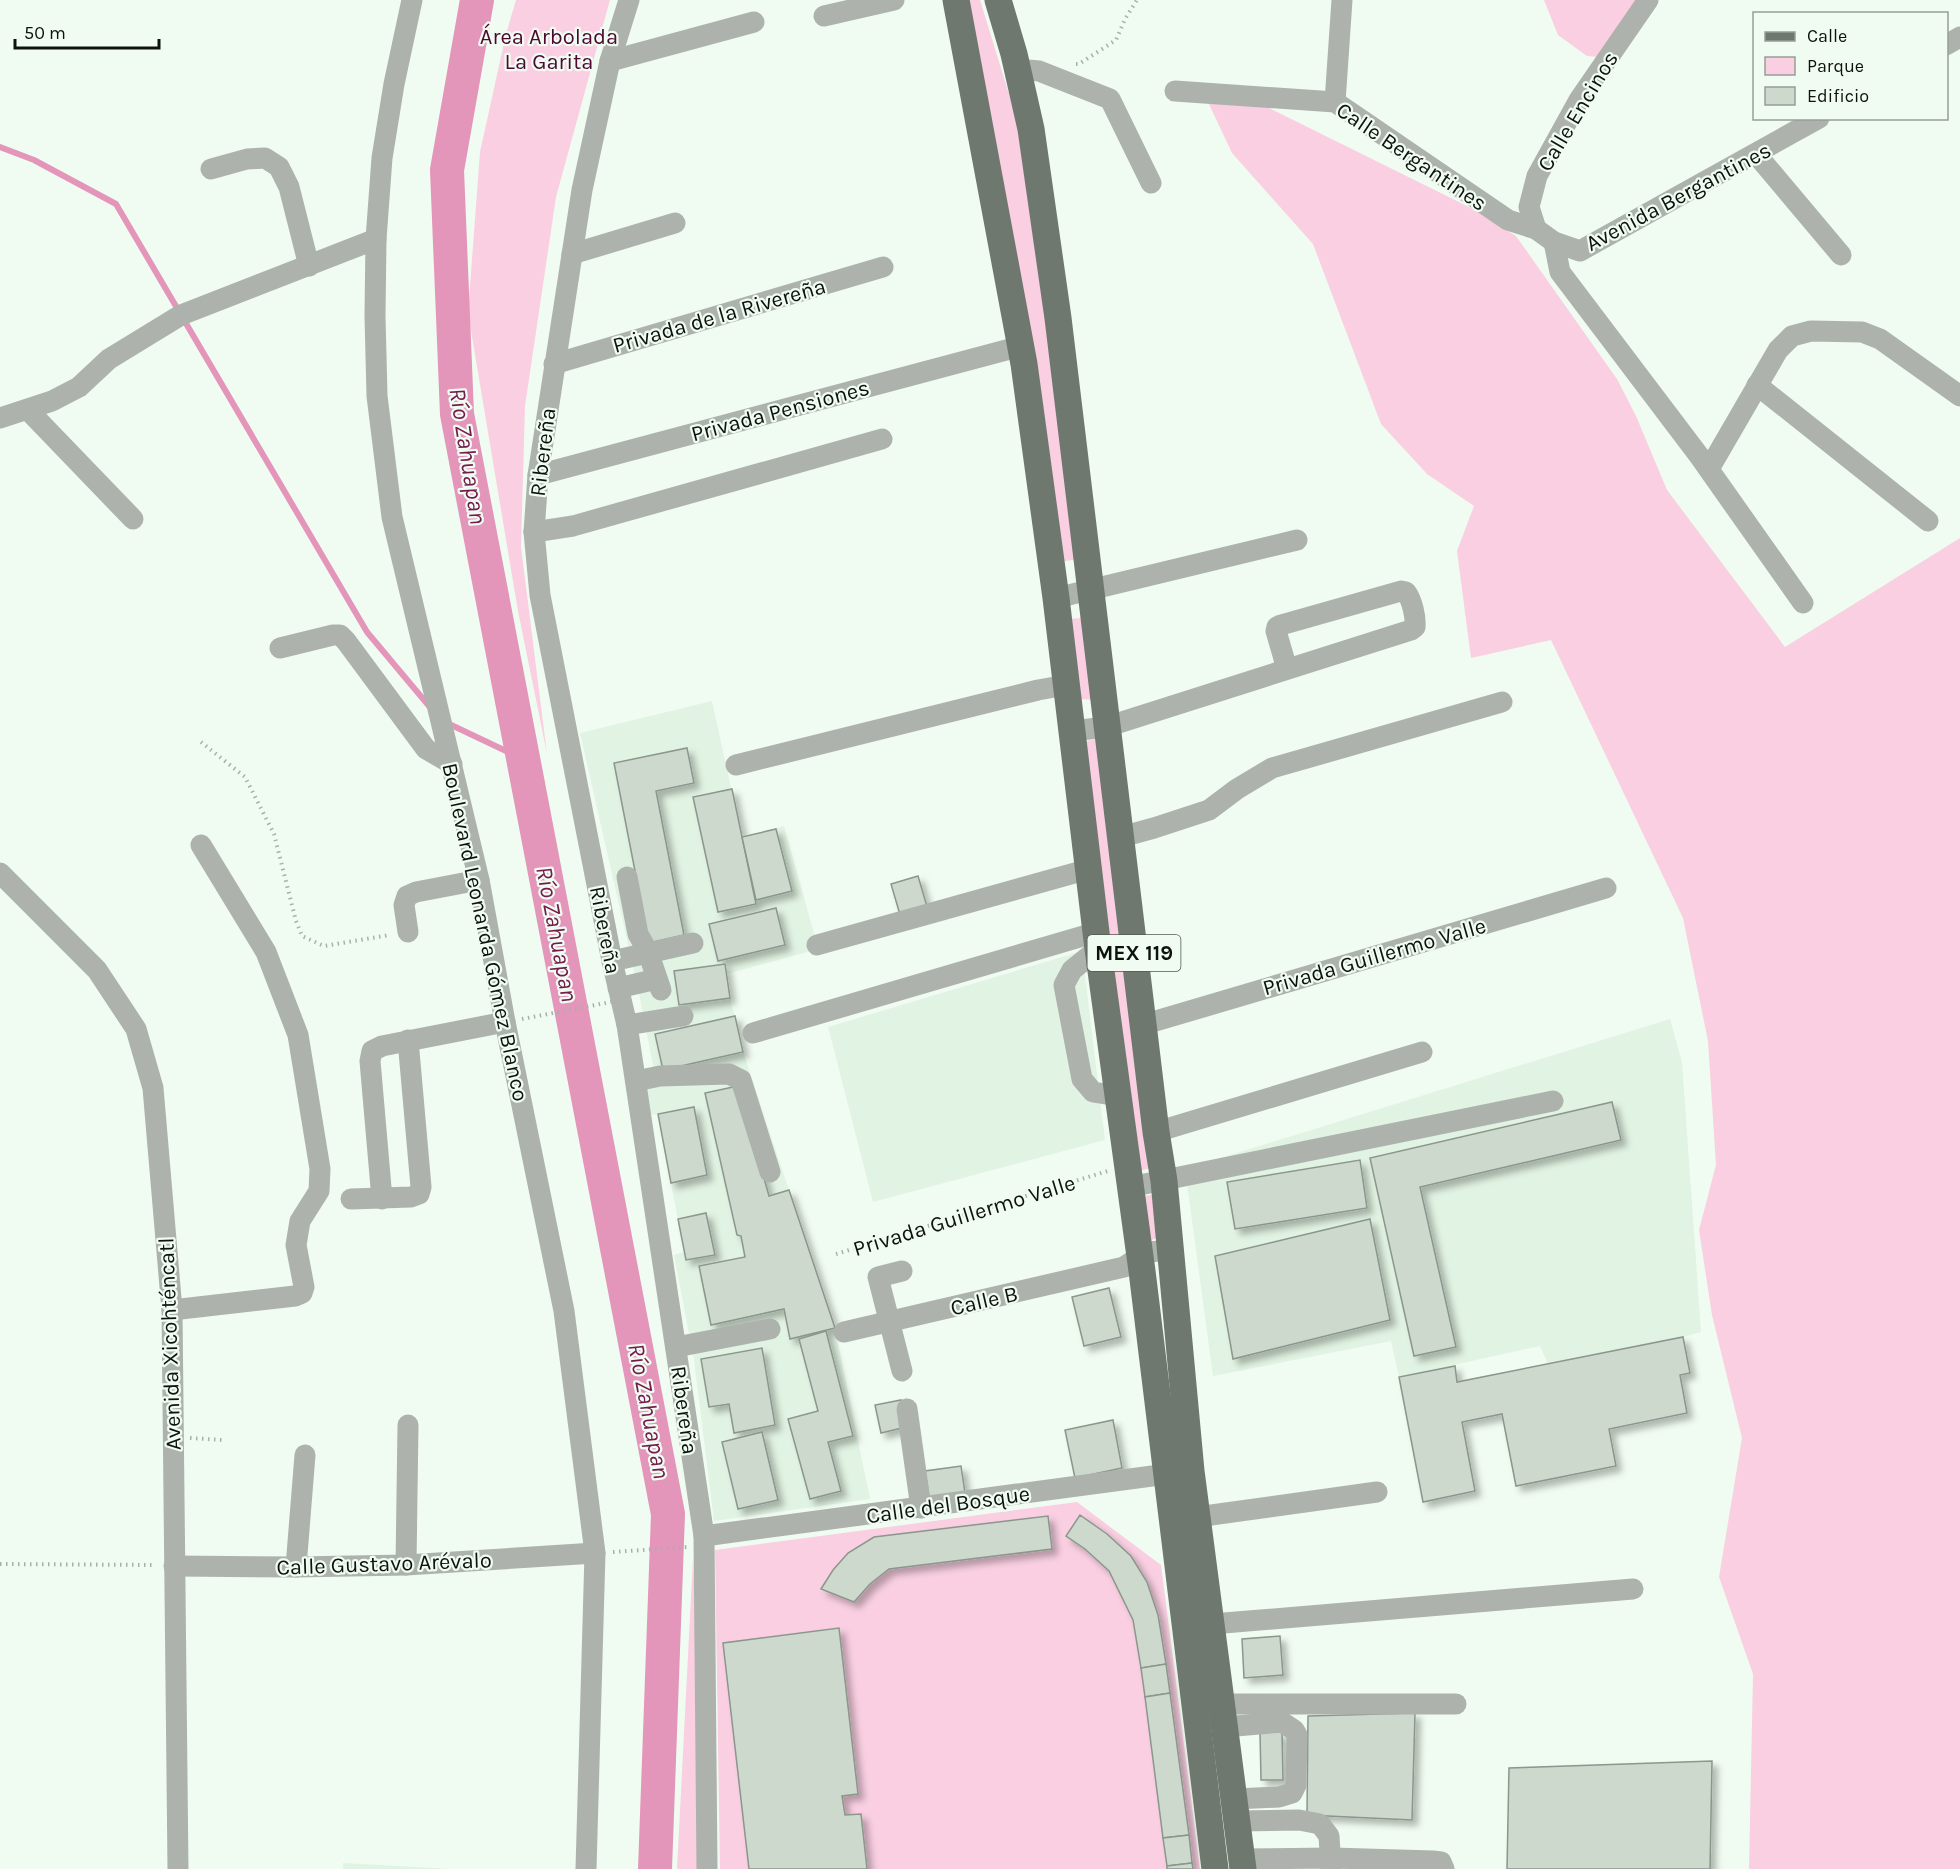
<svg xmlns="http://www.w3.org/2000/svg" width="1960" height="1869" font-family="Karla,sans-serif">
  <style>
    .built { fill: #e1f3e2 }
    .green { fill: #f9cfe1 }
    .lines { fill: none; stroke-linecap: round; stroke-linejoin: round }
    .stream { stroke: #e396ba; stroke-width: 6 }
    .river { stroke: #e396ba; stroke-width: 34 }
    .building { fill: #cdd9cd; stroke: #8b968c; stroke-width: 1.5; filter: url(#shadow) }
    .path { stroke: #a7b1a8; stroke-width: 4; stroke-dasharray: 1.5 4.5; stroke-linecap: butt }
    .minor { stroke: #adb2ad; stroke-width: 21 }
    .major { stroke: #6f786f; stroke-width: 27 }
    .path-bridge { stroke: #a7b1a8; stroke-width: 4; stroke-dasharray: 1.5 4.5; stroke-linecap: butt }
    .labels { text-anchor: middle; stroke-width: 4.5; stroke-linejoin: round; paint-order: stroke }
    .shield { fill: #f0fcf1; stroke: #525852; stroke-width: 1.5 }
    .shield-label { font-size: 21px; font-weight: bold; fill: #0e120e }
    .park-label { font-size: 22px; fill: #4d0831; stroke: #f0fcf1 }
    .street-label { font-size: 22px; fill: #0e120e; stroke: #f0fcf1 }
    .water-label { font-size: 24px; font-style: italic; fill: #741a4d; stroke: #f0fcf1 }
  </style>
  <defs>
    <filter id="shadow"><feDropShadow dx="5.5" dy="5.5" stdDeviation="3" flood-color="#0004"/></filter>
  </defs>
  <rect width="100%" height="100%" fill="#f0fcf1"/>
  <g class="built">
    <polygon points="712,701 742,837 784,826 817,944 818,949 727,974 730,998 746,1061 835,1328 870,1499 714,1521 694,1360 674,1255 684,1252 658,1114 650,1115 644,1083 656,1080 637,984 580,733"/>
    <polygon points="1082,951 1105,1140 873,1202 828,1027"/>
    <polygon points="1670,1019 1682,1062 1701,1332 1683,1337 1548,1364 1540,1346 1399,1377 1391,1341 1213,1376 1185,1169"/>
    <polygon points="343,1863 452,1869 343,1869"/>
  </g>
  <g class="green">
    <polygon points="516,0 610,0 556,197 525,406 521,547 547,754 518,611 468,313 480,152 506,34"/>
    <polygon points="963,0 980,0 1016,117 1080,559 1058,562"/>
    <polygon points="1544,0 1640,0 1599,57 1587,56 1558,35"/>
    <polygon points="1208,102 1265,106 1473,209 1516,236 1617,379 1636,416 1667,490 1785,647 1960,538 1960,1869 1749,1869 1753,1674 1719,1577 1742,1438 1712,1315 1699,1230 1716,1165 1708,1041 1683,918 1551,640 1471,658 1457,551 1474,506 1427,474 1381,424 1313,244 1232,153"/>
    <polygon points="1084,618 1098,700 1079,699 1064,619"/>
    <polygon points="1107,737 1155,1167 1135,1172 1081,742"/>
    <polygon points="1158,1194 1163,1237 1142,1242 1137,1197"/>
    <polygon points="1077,1502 1161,1565 1200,1869 720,1869 715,1550"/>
    <polygon points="693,1558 700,1730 698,1869 677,1869"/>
  </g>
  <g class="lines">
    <g class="stream">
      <polyline points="0,147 34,160 116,204 367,632 429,706"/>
      <polyline points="447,723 523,759"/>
    </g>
    <polyline class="river" points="477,0 447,170 457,414 668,1514 655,1869"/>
  </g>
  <g class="building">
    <polygon points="687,748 694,783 656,791 684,935 649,943 614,763"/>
    <polygon points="732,789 756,904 718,912 693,797"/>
    <polygon points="776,829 792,891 756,900 742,837"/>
    <polygon points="918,876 928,910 901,918 891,884"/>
    <polygon points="776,908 785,945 718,961 709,924"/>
    <polygon points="725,964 730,998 679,1005 674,971"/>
    <polygon points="735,1016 743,1052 663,1070 655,1034"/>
    <polygon points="738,1086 769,1196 789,1190 835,1328 790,1339 784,1309 711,1325 699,1266 745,1257 741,1236 737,1235 705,1093"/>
    <polygon points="1612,1102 1621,1140 1420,1187 1456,1347 1414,1356 1370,1158"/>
    <polygon points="694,1107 707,1175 671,1183 658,1114"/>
    <polygon points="1360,1160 1367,1208 1235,1229 1227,1182"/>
    <polygon points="706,1213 715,1255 686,1260 678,1219"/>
    <polygon points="1370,1219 1390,1320 1233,1359 1215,1256"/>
    <polygon points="1109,1288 1121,1337 1084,1346 1072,1297"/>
    <polygon points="826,1331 853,1436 828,1442 841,1491 810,1499 788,1419 818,1411 799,1339"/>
    <polygon points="1683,1337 1690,1373 1680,1375 1687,1413 1609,1429 1616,1466 1516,1486 1502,1414 1462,1422 1475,1491 1423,1502 1399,1377 1455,1366 1457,1382"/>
    <polygon points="762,1348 775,1425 734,1433 729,1404 709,1407 701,1359"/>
    <polygon points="901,1400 906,1427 881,1433 875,1405"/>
    <polygon points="1113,1420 1122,1468 1075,1478 1065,1430"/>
    <polygon points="762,1432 778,1500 738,1509 722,1442"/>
    <polygon points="961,1466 965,1493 929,1497 925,1471"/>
    <polygon points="1080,1515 1107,1534 1131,1556 1147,1582 1158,1615 1166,1664 1141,1668 1133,1620 1109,1571 1085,1549 1066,1536"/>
    <polygon points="1048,1516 1052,1549 889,1569 870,1584 854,1602 821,1589 833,1570 848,1553 874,1537"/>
    <polygon points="839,1628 858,1794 842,1796 845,1815 861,1814 867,1869 749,1869 723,1643"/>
    <polygon points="1280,1636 1283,1675 1244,1678 1242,1639"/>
    <polygon points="1166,1664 1170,1693 1145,1697 1141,1668"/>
    <polygon points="1170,1693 1189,1835 1163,1838 1145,1697"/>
    <polygon points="1415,1713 1412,1820 1307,1815 1308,1716"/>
    <polygon points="1260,1732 1282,1732 1283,1780 1261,1780"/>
    <polygon points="1712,1761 1710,1869 1507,1869 1509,1768"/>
    <polygon points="1189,1835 1192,1863 1167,1866 1163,1838"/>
    <polygon points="1192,1863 1193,1869 1167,1869 1167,1866"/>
  </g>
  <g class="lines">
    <g class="path">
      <polyline points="1076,64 1079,64 1116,40 1125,19 1137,0"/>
      <polyline points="201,742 245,777 274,834 296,921 302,936 324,946 390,935"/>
      <polyline points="836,1254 1108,1171"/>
      <polyline points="190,1438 222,1440"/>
      <polyline points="613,1552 687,1547"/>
      <polyline points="0,1564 155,1565"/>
    </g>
    <g class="minor">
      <polyline points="412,0 394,84 382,158 376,239 375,316 377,396 392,517 479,880 505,1022 564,1311 595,1553 586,1869"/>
      <polyline points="629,0 610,61 582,190 538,475 534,532 540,595 612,961 627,1025 704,1536 707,1869"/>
      <polyline points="824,16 894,0"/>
      <polyline points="1946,45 1960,37"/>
      <polyline points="610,61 754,22"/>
      <polyline points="1017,69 1039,71 1110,99 1151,183"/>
      <polyline points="1175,91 1335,102 1508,220 1536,229 1554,242 1580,251 1819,118"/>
      <polyline points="1335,102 1342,0"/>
      <polyline points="1756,154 1841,255"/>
      <polyline points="211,169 247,159 265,158 279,167 289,187 309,266"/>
      <polyline points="1536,229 1529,207 1537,176 1579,100 1648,0"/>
      <polyline points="1554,242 1560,272 1700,457 1803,603"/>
      <polyline points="572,254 675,223"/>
      <polyline points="554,364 883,267"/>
      <polyline points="1757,385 1928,521"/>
      <polyline points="28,410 133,519"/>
      <polyline points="0,418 52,401 79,387 109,359 181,315 376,239"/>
      <polyline points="1709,469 1778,350 1792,336 1811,331 1862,332 1880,339 1960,396"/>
      <polyline points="538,475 1021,346"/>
      <polyline points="534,532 573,526 882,439"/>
      <polyline points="1056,598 1297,540"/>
      <polyline points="280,648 333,635 340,635 346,641 426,749 452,764"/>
      <path d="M1072,731L1106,727L1411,630L1415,627C1416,617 1412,600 1406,592L1401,591L1281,625L1277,627L1276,631L1287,669"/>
      <polyline points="736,765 1038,690 1066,685"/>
      <polyline points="1121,837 1154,828 1209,810 1237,789 1272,768 1502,702"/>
      <polyline points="0,873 97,970 136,1029 153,1088 172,1310 178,1869"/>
      <polyline points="627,877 638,934 648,952 661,990"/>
      <polyline points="408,932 404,905 407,896 416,892 479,880"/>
      <polyline points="817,945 1089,869"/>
      <polyline points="1098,949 1072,970 1064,985 1082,1079 1093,1092 1118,1096"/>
      <polyline points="612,961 693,943"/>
      <polyline points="618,988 657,979"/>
      <polyline points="627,1025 683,1016"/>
      <polyline points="1142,1025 1606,888"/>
      <polyline points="753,1033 1097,932"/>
      <polyline points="636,1081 660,1076 729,1074 741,1080 770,1172"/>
      <polyline points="1156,1132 1422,1052"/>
      <polyline points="1130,1187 1553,1101"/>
      <polyline points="351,1199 411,1197 419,1194 421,1187 408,1040"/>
      <polyline points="382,1199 370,1061 372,1051 382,1046 505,1022"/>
      <polyline points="902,1271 878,1277 902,1371"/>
      <polyline points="172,1310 295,1296 302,1293 304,1287 296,1245 300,1221 319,1191 320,1169 298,1035 266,952 201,845"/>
      <path d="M844,1332L1124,1267C1140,1256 1151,1247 1171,1253"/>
      <polyline points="676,1347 770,1329"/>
      <polyline points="907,1409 921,1508"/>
      <polyline points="1197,1517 1377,1492"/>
      <polyline points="704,1536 1182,1472"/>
      <polyline points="406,1565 408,1425"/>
      <polyline points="174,1566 296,1567 406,1565 595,1553"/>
      <polyline points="296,1567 305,1455"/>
      <polyline points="1212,1624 1633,1589"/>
      <polyline points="1221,1704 1456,1704"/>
      <polyline points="1224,1727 1282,1722 1294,1730 1297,1735 1296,1785 1292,1793 1279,1797 1234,1799"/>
      <polyline points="1237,1821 1299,1820 1320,1824 1329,1836 1331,1869"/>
      <polyline points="1242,1859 1332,1858 1433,1861 1441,1862 1444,1869"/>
    </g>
    <g class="major">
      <polyline points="956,0 1024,364 1056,598 1098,949 1142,1271 1215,1869"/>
      <polyline points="998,0 1014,54 1031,129 1058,318 1156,1132 1164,1181 1191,1471 1243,1869"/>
    </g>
    <polyline class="path-bridge" points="522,1019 616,1001"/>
  </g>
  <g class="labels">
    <rect class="shield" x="1087.5" y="935" width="93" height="36" rx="4.5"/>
    <g class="shield-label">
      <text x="1134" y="960">MEX 119</text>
    </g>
    <g class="park-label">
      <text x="549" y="44">Área Arbolada<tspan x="549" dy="25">La Garita</tspan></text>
    </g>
    <g class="street-label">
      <text transform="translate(1577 111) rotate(-59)" y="8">Calle Encinos</text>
      <text transform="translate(1412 156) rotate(34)" y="8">Calle Bergantines</text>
      <text transform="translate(1678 196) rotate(-28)" y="8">Avenida Bergantines</text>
      <text transform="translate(719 315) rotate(-16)" y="8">Privada de la Rivereña</text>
      <text transform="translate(780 410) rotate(-15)" y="8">Privada Pensiones</text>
      <text transform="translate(542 452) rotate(-83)" y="8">Ribereña</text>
      <text transform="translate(606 930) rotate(79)" y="8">Ribereña</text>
      <text transform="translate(486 932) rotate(78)" y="8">Boulevard Leonarda Gómez Blanco</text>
      <text transform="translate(1374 956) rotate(-16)" y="8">Privada Guillermo Valle</text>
      <text transform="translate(964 1215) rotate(-17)" y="8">Privada Guillermo Valle</text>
      <text transform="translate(984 1300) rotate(-13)" y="8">Calle B</text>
      <text transform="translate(169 1344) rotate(-92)" y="8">Avenida Xicohténcatl</text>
      <text transform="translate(685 1410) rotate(82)" y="8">Ribereña</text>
      <text transform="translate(948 1504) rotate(-8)" y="8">Calle del Bosque</text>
      <text transform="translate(384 1563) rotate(-2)" y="8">Calle Gustavo Arévalo</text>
    </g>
    <g class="water-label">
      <text transform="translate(468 456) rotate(81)" y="8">Río Zahuapan</text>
      <text transform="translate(557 934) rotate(79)" y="8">Río Zahuapan</text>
      <text transform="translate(649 1411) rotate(79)" y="8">Río Zahuapan</text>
    </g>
  </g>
  <rect x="1753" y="12" width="195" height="108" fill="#f0fcf1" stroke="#969e96" stroke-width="1.5"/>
  <rect x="1765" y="32" width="30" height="9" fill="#6f786f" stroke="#969e96" stroke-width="1.5"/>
  <text x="1807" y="42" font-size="18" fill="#0e120e">Calle</text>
  <rect x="1765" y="57" width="30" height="18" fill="#f9cfe1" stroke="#969e96" stroke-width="1.5"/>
  <text x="1807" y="72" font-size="18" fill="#0e120e">Parque</text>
  <rect x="1765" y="87" width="30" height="18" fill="#cdd9cd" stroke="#969e96" stroke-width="1.5"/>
  <text x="1807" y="102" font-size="18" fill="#0e120e">Edificio</text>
  <path d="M15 39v9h144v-9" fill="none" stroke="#0e120e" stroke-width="3"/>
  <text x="24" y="39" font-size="18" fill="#0e120e" stroke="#f0fcf1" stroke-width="4.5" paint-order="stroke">50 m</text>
</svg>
